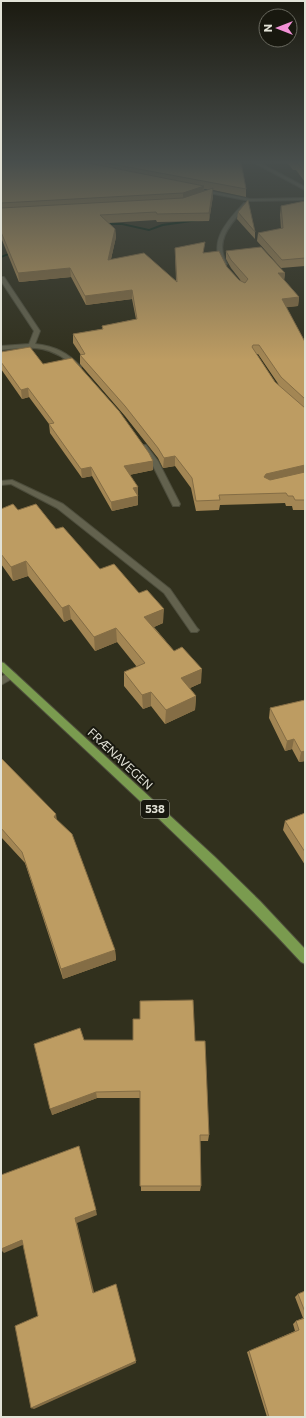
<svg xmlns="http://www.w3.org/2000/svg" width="306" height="1418" font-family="Commissioner,sans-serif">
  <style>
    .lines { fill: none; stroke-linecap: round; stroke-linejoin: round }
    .stream { fill: #001d0c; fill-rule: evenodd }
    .street-casing { stroke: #4d4d3c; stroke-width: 2 }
    .primary-casing { stroke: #4d4d3c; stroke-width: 2 }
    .street { fill: #63624e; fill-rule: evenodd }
    .primary { fill: #7a9b4f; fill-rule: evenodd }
    .wall { fill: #a38654; fill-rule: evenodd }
    .shaded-wall { fill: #846d45 }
    .building { fill: #bd9c62; stroke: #846d45 }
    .labels { text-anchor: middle; stroke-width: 4; stroke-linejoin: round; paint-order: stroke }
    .shield { fill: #18180f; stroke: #a5a59b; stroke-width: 1 }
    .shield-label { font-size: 11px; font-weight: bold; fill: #e2e2d7 }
    .street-label { font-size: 12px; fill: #e2e2d7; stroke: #18180f }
  </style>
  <rect width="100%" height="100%" fill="#31301d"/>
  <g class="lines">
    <g class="stream">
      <polygon points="197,219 198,221 163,226 149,231 122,225 100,225 98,224 100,223 122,223 149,229 162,224"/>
      <polygon points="16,250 19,251 1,258 1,256"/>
    </g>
    <g class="street-casing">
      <g id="street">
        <polygon points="253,162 258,162 305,187 305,190"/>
        <polygon points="190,187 250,199 305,198 305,200 250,201 188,189"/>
        <path d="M244,203L248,204C233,222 213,239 227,264L222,265C208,241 228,220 244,203Z"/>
        <path d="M1,277H4L40,331L35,344C55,346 68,353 81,367V369H77C52,345 34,346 1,350V346L29,344L34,331L1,281Z"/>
        <polygon points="140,445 146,445 158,461 180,504 179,506 173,506 151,462 139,447"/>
        <polygon points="12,480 63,504 170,589 197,628 199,630 197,632 191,632 164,593 57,508 11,484 1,485 1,481"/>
        <polygon points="12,671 17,675 15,677 1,685 1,677"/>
      </g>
    </g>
    <g class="primary-casing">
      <path id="primary" d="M1,662L4,663L215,857L260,901L305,949V964L301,962C206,859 102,766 1,671Z"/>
    </g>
    <use href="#street" class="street"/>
    <use href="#primary" class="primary"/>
  </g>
  <g class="wall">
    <path d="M1,162H241L246,189V197L213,190V196L209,221L157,222L156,220L108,223L115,229L116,237L111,259L176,281L175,248L204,253L227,267L239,280L242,282L231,268L226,259V251L285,273L284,280L299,297L298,306L286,307L305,342V510H293L292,506H286L285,503L220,505L219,510L196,511L191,488L175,466L163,468L158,458L125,416L80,364V355H81L73,343V334L102,329V326L136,319L132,299L86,305L71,277L19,282L2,240H1ZM204,189H207L209,190L203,191ZM256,354H258L279,385L275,382Z"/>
    <polygon points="276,162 305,162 305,182 296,170 293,170 287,162 277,163"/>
    <polygon points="305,201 305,266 281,268 257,241 258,233 281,229 280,215 281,206"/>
    <polygon points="238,212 255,232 255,239 237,219"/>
    <polygon points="1,352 43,364 153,470 129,475 138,487 138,505 112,511 92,476 82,478 50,433 49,424 29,397 22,399 1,369"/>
    <polygon points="1,509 18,510 56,529 100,569 163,623 154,627 201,683 190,688 196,696 195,710 165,724 151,706 143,709 124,686 124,672 137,667 117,642 95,651 71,619 64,622 28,576 13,581 1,564"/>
    <polygon points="305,700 305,761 299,762 292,749 285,751 269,718 270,708"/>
    <polygon points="1,758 57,820 115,950 116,960 63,979 25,863 1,837"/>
    <polygon points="305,813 305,865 283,830 285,821"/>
    <polygon points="84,1040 195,1041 209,1135 208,1141 200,1141 201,1186 200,1191 141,1191 140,1098 97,1098 52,1115"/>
    <polygon points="305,1291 305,1417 267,1417 247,1352 249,1351 295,1331 293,1324 296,1321 303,1318 295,1297 298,1294"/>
  </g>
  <g class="shaded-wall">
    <polygon points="204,186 203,193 183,201 183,193"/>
    <polygon points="213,188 213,196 209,221 209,213"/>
    <polygon points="115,229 116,237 109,268 108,260"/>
    <polygon points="1,232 2,240 1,240"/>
    <polygon points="70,268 71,277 19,282 18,273"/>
    <polygon points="278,273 285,273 284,281"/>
    <polygon points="132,290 132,299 86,305 85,296"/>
    <polygon points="299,297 298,306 281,308 282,299"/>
    <polygon points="28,388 29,397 22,399 21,390"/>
    <polygon points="175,456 175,466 163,468 164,458"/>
    <polygon points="153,461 153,470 124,476 124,466"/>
    <polygon points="305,465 305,475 265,484 264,477 266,474"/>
    <polygon points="91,467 92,476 82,478 81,469"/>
    <polygon points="138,487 138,505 112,511 111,502 133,488"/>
    <polygon points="26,561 28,576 13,581 11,567"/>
    <polygon points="69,605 71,619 64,622 62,608"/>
    <polygon points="164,609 163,623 145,631 144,617"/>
    <polygon points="116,628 117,642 95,651 94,637"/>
    <polygon points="202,669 201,683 181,692 181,678"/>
    <polygon points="151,692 151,706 143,709 142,695"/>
    <polygon points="196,696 195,710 165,724 166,710"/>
    <polygon points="294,739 292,749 285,751 287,741"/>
    <polygon points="305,751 305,761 299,762 301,752"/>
    <polygon points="56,814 58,827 54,817"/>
    <polygon points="115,950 116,960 63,979 61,969"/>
    <polygon points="96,1092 97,1098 52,1115 50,1109"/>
    <polygon points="96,1210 97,1215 77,1223 95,1296 93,1293 75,1218"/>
    <polygon points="22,1240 25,1244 4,1253 1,1250 1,1249"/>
    <polygon points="136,1361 136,1363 34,1409 31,1408"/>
  </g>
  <g class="building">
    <polygon points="1,162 83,162 204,186 183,193 1,203"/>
    <polygon points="101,162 241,162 246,189"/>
    <polygon points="293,162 305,162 305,173 297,162 294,163"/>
    <polygon points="213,188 209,213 157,214 156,212 100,215 115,229 108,260 144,253 177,282 175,248 205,242 203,253 219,251 227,267 239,280 245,283 248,279 231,260 226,251 261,247 285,273 278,273 299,297 282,299 305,342 305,399 281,377 259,345 253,345 252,347 275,382 305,408 305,465 266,474 264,477 270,480 305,472 305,500 295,500 293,496 288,496 286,493 219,495 220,500 196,501 192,478 175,456 164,458 158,448 125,406 80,355 85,354 73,334 103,329 102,326 137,319 132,290 85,296 70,268 18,273 1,232 1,208 183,198"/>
    <polygon points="248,200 255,232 238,212"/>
    <polygon points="305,201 305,258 282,260 258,233 283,228 281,206"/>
    <polygon points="30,347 43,364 72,358 119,411 149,453 153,461 124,466 138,487 133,488 138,496 111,502 91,467 81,469 49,424 54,423 28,388 21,390 1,362 1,352"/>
    <polygon points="13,504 18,510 36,504 56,529 63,527 100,569 114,564 139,593 147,590 164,609 144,617 174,651 182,647 202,669 181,678 196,696 166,710 151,692 142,695 124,672 145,663 116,628 94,637 69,605 62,608 26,561 11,567 1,554 1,509"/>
    <polygon points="305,700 305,751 301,752 294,739 287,741 270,708"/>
    <polygon points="1,758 56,814 54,817 72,834 115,950 61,969 22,852 1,828"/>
    <polygon points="305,813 305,852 285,821"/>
    <polygon points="193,1000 195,1041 205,1041 209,1135 200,1135 201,1186 140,1186 140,1091 96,1092 50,1109 34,1044 80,1028 84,1040 133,1040 133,1019 140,1019 140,1001"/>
    <polygon points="79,1146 96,1210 75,1218 93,1293 116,1284 136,1361 31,1408 15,1326 38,1316 22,1240 1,1249 1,1175"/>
    <polygon points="305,1291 305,1312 298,1294"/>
    <polygon points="305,1318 305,1417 269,1417 249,1351 299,1330 296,1321"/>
  </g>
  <linearGradient id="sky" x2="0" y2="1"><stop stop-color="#1b1a10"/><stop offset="0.45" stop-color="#484e4c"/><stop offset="1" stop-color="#484e4c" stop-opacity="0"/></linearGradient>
  <rect width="306" height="360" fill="url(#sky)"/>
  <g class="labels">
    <rect class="shield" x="141" y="800" width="28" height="18" rx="3"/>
    <g class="shield-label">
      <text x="155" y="813">538</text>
    </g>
    <g class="street-label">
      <text transform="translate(120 759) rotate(43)" y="4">FRÆNAVEGEN</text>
    </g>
  </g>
  <rect width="306" height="1418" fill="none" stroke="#e2e2d7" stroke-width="4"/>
  <g transform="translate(278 28) rotate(270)"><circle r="19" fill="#18180f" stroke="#69695f"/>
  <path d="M0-3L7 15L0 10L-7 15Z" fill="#f291d6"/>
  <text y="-6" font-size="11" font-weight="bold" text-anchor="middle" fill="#e2e2d7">N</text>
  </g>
</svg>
